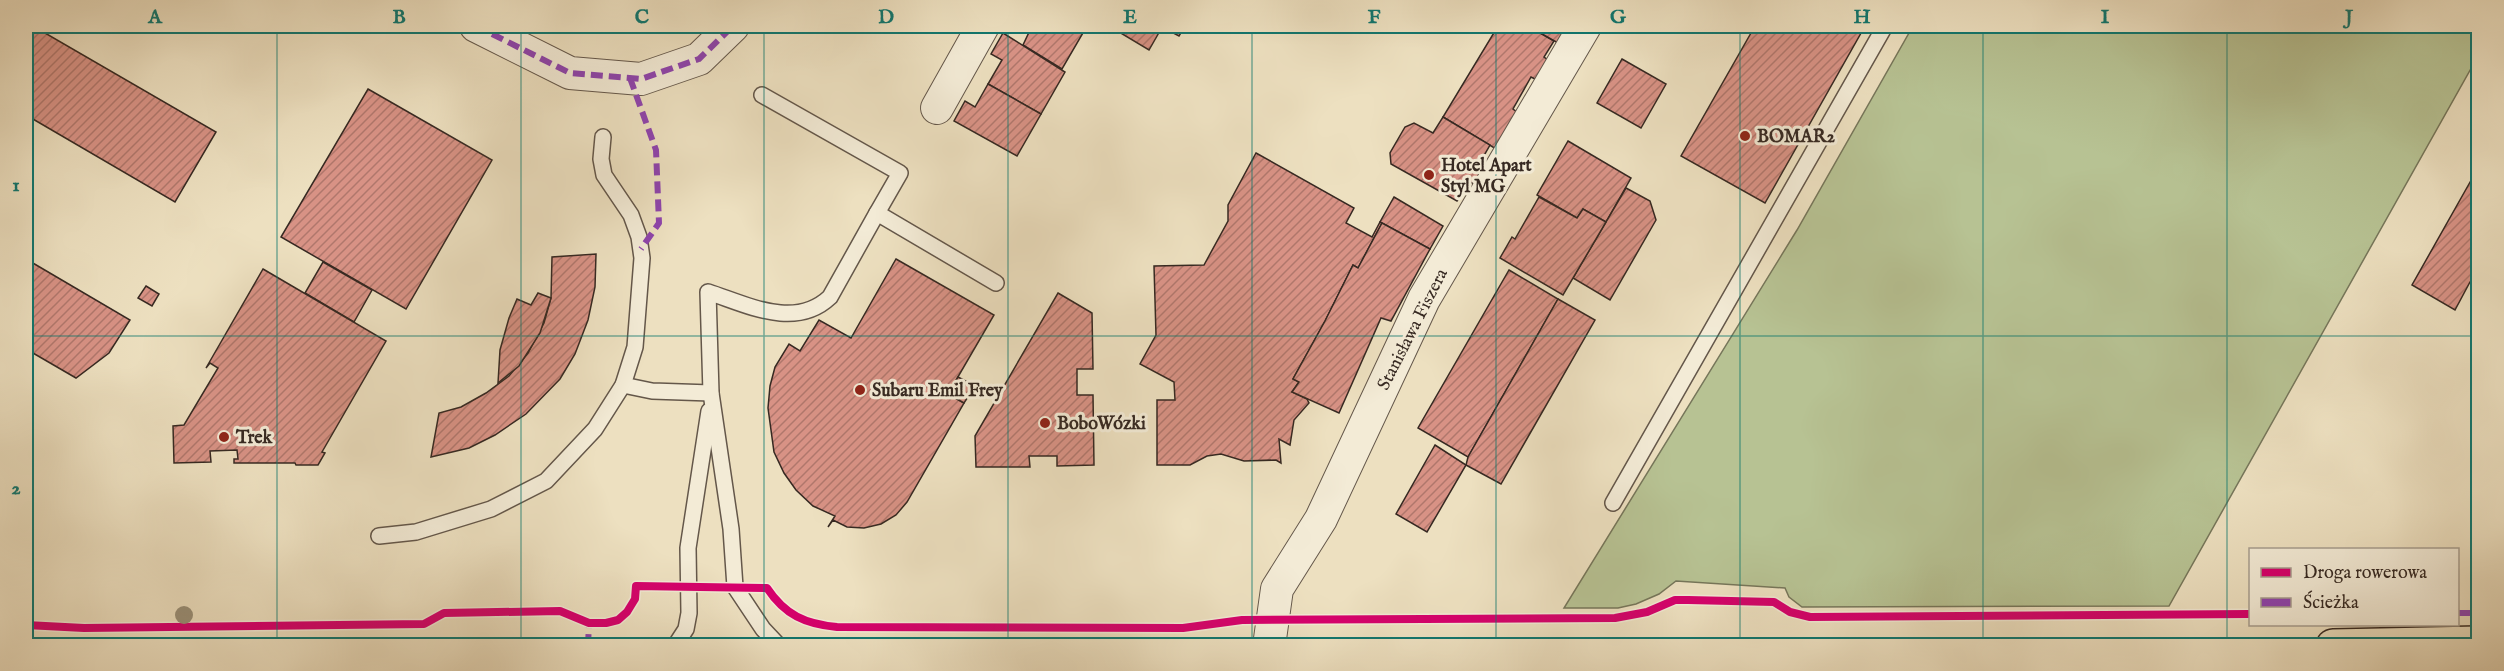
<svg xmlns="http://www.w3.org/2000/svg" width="2504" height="671" font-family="'IM FELL English',serif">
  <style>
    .green { fill: #b7c293; stroke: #76765a; stroke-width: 1.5 }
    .building { fill: url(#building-hatch); stroke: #362922; stroke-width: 1.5 }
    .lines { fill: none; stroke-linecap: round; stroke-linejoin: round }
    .lane-casing { stroke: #64574a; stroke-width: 18 }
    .street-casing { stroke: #64574a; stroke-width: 34 }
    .primary-casing { stroke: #362922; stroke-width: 36 }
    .lane { stroke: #f3ebd6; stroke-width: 15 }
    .street { stroke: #f3ebd6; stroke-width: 32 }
    .primary { stroke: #ede0c0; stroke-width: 33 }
    .quiet { stroke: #8e44ad; stroke-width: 6; stroke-dasharray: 12 6; stroke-linecap: butt }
    .cycleway-casing { stroke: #f3ebd6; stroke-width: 11 }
    .cycleway { stroke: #d6006c; stroke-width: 8 }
    .tree { fill: #9a9078 }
    .grid { fill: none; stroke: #0f766e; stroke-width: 1.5; stroke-opacity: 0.55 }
    .poi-dot { fill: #8f2418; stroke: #f3ebd6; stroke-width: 2 }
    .labels { text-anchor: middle; stroke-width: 6; stroke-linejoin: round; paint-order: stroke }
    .poi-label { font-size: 18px; font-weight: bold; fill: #362922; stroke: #f3ebd6; text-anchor: start }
    .street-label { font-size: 18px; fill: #362922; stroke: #f3ebd6 }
    .neatline { fill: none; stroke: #0f766e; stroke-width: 2 }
    .grid-label { font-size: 20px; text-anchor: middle; font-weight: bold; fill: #0f766e }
  </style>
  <defs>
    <pattern id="building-hatch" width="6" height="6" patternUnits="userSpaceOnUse" patternTransform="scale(1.5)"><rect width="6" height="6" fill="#d89285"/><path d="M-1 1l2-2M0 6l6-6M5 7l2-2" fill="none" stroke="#b0776c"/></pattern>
  </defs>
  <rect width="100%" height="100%" fill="#ede0c0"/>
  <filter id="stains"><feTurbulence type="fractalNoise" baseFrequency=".00333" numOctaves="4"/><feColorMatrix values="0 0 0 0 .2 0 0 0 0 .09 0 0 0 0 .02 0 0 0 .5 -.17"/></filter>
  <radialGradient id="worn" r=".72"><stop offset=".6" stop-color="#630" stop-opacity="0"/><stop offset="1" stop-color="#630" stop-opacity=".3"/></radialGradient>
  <polygon class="green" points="1913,26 2478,26 2478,56 2169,606 1802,607 1789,597 1785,588 1676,581 1659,594 1636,604 1618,608 1564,608 1797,230"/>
  <g class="building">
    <polygon points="26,26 33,26 216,132 175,202 26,115"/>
    <polygon points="1032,26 1087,26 1062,69 1023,45"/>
    <polygon points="1123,26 1159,26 1158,27 1161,29 1149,50 1119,32"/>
    <polygon points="1160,26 1185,26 1179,36"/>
    <polygon points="1498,26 1528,26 1554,41 1544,57 1548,60 1537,80 1531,77 1513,109 1518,113 1496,149 1443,117"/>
    <polygon points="1528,26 1568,26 1558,43"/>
    <polygon points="1755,26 1865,26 1765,203 1681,156"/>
    <polygon points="1003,33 1065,72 1041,114 988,84 1002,60 991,54"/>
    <polygon points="1622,59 1666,84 1641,128 1597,103"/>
    <polygon points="988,84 1041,114 1017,156 954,121 965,101 975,107"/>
    <polygon points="368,89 492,160 406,309 281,237"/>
    <polygon points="1443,117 1490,145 1481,161 1487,164 1476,185 1470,182 1457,201 1391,164 1390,153 1405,127 1414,123 1433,133"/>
    <polygon points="1568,141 1631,178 1606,222 1583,209 1577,218 1537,195"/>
    <polygon points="1256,153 1354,208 1346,223 1372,237 1380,222 1382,223 1358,268 1353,265 1325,321 1293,379 1299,382 1292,392 1307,399 1309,403 1294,420 1290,445 1279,439 1281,463 1276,460 1244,461 1221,454 1207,456 1190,465 1157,465 1157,400 1175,400 1174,382 1140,364 1156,335 1154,266 1204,265 1228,221 1228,205"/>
    <polygon points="2478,168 2478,282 2470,282 2455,310 2412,285"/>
    <polygon points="1626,188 1650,201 1656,220 1610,300 1573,278"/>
    <polygon points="1394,197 1443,226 1430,249 1380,222"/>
    <polygon points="1539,197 1577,218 1583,209 1606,222 1563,295 1500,258 1512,237 1515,239"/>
    <polygon points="1382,223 1430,249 1391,321 1381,318 1339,413 1292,392 1299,382 1293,379 1325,321 1353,265 1358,268"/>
    <polygon points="596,254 595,287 588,320 575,354 560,379 526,414 495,435 469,448 431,457 439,413 461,407 486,393 509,376 528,353 544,323 551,298 552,257"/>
    <polygon points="26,259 130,320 109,353 76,378 26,349"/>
    <polygon points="896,259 994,315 948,394 964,403 907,502 896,515 881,524 864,528 847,527 833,520 828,527 835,516 813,506 796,490 784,473 774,452 768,408 770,386 775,367 789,344 800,351 819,320 851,338"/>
    <polygon points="323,262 372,290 354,322 305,293"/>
    <polygon points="263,269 386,341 322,452 325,453 318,465 296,465 295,463 234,463 234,459 238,459 237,450 210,451 211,462 174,463 173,426 184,425 218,368 210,363 206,368"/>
    <polygon points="1509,270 1558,299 1468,457 1418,428"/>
    <polygon points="146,286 159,294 152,306 138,298"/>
    <polygon points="538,293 551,298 540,333 519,366 498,383 500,350 509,318 517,299 531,305"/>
    <polygon points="1058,293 1092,313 1093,369 1077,369 1077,395 1093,395 1094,465 1057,466 1057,456 1029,456 1030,467 976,467 975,436"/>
    <polygon points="1558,299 1595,320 1501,484 1466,465 1468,457"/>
    <polygon points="958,377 975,386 964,403 948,394"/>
    <polygon points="1435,445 1466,465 1427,532 1396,514"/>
  </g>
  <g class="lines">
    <g class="lane-casing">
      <g id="lane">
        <polyline points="762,95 900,173 877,213"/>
        <polyline points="623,385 652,391 711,393"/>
        <polyline points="1613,503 1885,26"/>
        <polyline points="379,536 416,532 491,509 546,481 595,429 623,385 635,347 642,258 639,237 631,215 604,175 601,159 603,137"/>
        <polyline points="675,646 686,629 689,613 688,548 709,411"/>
        <path d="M779,646L763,629L735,587L731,529L711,393L708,292C748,305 795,330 830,297L877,213L996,283"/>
      </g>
    </g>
    <g class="street-casing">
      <g id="street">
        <polyline points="476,26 570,73 641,79 699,59 733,26"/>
        <polyline points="937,108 983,26"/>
        <polyline points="1269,646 1277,589 1321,519 1424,299 1585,26"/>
      </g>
    </g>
    <g class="primary-casing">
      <polyline id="primary" points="2333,646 2478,643"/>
    </g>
    <use href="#lane" class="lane"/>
    <use href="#street" class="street"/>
    <use href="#primary" class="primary"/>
    <g class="quiet">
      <polyline points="476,26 570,73 641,79 699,59 733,26"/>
      <polyline points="630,78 656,150 659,223 641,249"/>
      <polyline points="2458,613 2478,613"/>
      <polyline points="588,646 589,623 593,623"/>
    </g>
    <g class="cycleway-casing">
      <path id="cycleway" d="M26,625L84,628L424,624L444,613L560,611L589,623H606L618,620L627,612L635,599L636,586L767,588C785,615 805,624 837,627L1183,628L1242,620L1615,618L1647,612L1675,600H1688L1774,602L1790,612L1810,617L2250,614"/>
    </g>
    <use href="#cycleway" class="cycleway"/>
  </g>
  <circle class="tree" cx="184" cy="615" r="9"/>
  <path class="grid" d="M277,26V646M521,26V646M764,26V646M1008,26V646M1252,26V646M1496,26V646M1740,26V646M1983,26V646M2227,26V646M26,336H2478"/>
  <g class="poi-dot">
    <circle cx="1745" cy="136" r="6"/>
    <circle cx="1429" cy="175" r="6"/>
    <circle cx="860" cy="390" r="6"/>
    <circle cx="1045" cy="423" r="6"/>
    <circle cx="224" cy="437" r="6"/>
  </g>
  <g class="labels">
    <g class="poi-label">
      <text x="1757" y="142">BOMAR2</text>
      <text x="1441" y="171">Hotel Apart<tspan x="1441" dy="21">Styl MG</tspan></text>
      <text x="872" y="396">Subaru Emil Frey</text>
      <text x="1057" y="429">BoboWózki</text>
      <text x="236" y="443">Trek</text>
    </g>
    <g class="street-label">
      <text transform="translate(1412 329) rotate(-63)" y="6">Stanisława Fiszera</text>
    </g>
  </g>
  <rect width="2504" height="671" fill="none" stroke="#ede0c0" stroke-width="66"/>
  <rect x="2249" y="548" width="210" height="78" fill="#f3ebd6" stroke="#a79d8e" stroke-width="1.5"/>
  <rect x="2261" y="568" width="30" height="9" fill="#d6006c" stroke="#a79d8e" stroke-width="1.5"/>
  <text x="2303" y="578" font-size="18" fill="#362922">Droga rowerowa</text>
  <rect x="2261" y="598" width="30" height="9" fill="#8e44ad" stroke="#a79d8e" stroke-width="1.5"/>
  <text x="2303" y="608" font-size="18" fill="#362922">Ścieżka</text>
  <rect x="33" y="33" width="2438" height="605" class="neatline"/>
  <g class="grid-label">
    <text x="155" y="23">A</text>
    <text x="399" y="23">B</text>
    <text x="642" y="23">C</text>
    <text x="886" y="23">D</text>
    <text x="1130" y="23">E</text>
    <text x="1374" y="23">F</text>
    <text x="1618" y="23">G</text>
    <text x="1862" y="23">H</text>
    <text x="2105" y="23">I</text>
    <text x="2349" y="23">J</text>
    <text x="16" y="191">1</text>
    <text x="16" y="494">2</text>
  </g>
  <rect width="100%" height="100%" filter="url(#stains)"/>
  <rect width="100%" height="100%" fill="url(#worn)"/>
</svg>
